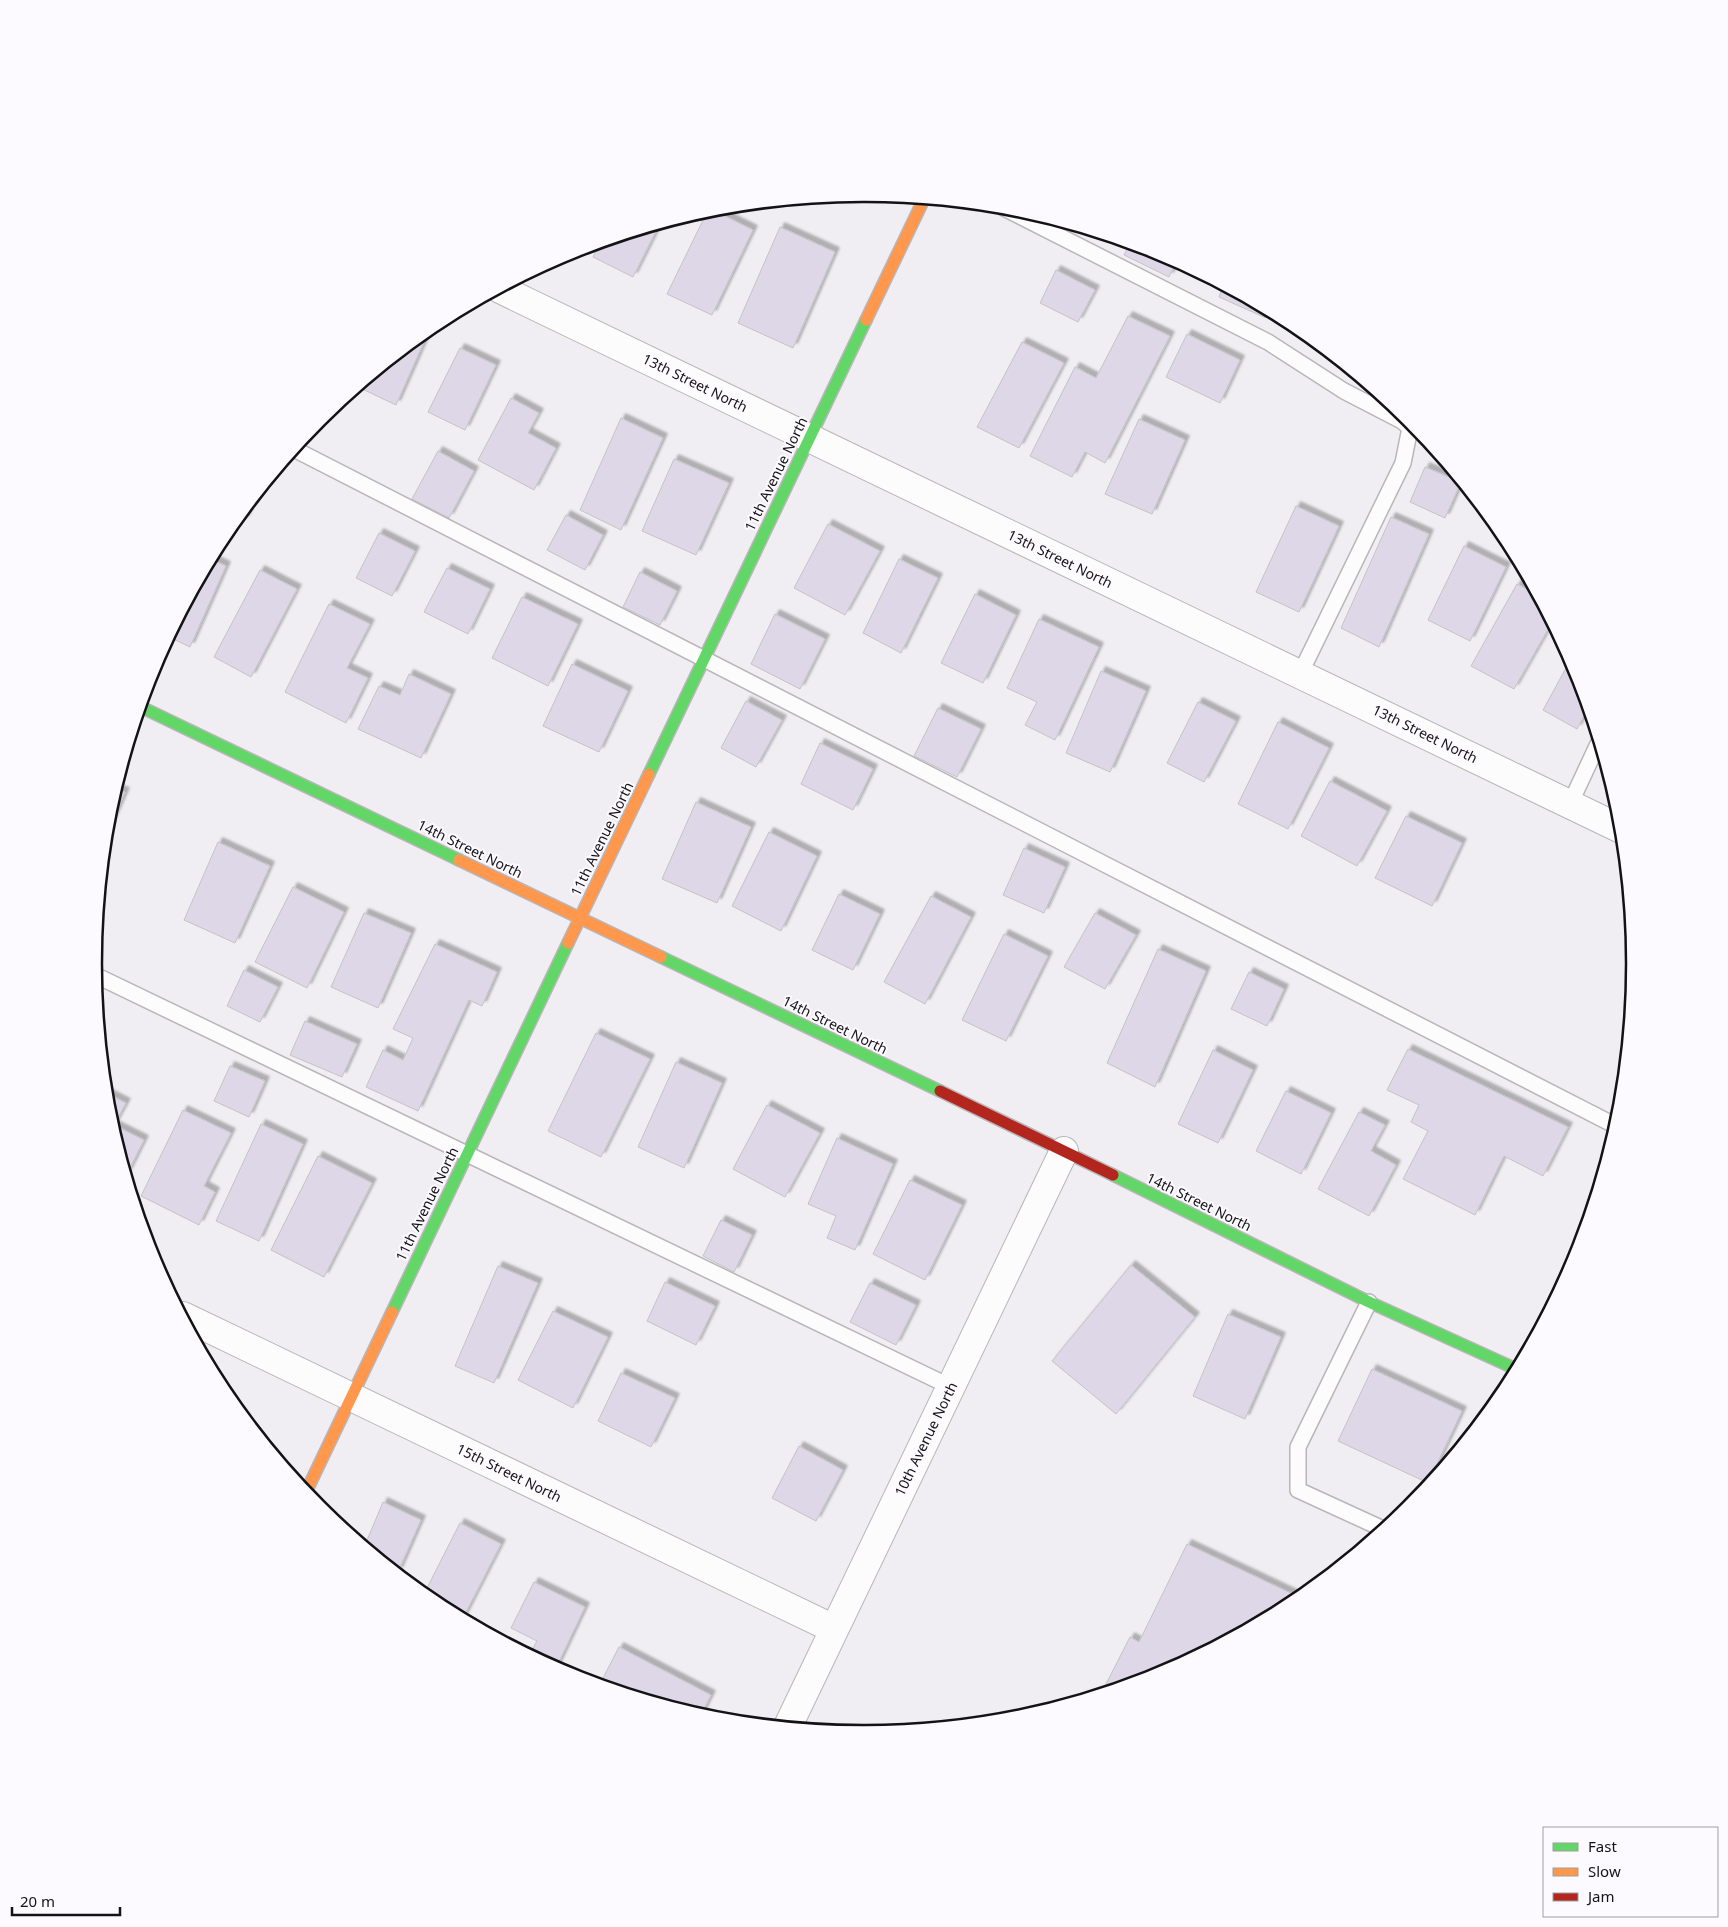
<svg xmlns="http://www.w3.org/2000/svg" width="1728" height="1927" viewBox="0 0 1728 1927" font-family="'Noto Sans',sans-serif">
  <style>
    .building { fill: #ded7e7; stroke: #c4c3c5; filter: url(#shadow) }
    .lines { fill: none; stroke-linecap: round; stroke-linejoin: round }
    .lane-casing { stroke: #b8b6b9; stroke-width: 18 }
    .street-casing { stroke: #b8b6b9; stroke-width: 30 }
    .fast-casing { stroke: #b8b6b9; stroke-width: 14 }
    .slow-casing { stroke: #b8b6b9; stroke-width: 14 }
    .jam-casing { stroke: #b8b6b9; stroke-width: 14 }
    .lane { stroke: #fdfcfd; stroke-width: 15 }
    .street { stroke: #fdfcfd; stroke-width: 28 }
    .fast { stroke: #63d668; stroke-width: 11 }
    .slow { stroke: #ff974d; stroke-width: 11 }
    .jam { stroke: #b3261e; stroke-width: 11 }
    .labels { text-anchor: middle; stroke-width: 4; stroke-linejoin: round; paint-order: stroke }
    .street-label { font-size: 14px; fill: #131215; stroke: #fcfaff }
    .rim { fill: none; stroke: #131215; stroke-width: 2.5 }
  </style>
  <defs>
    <filter id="shadow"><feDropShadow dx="4.5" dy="-4.5" stdDeviation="1" flood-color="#0004"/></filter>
  </defs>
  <rect width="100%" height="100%" fill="#f0eef2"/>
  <g class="building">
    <polygon points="711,209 753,230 712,315 667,294 708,210"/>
    <polygon points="659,225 633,277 593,257 600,243"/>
    <polygon points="780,227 835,252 793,348 738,323"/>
    <polygon points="1130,243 1159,252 1177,261 1169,277 1124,255"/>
    <polygon points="1056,270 1095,290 1078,322 1040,303"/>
    <polygon points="1223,286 1269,311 1266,318 1219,297"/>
    <polygon points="1128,316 1170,336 1105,463 1085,452 1072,477 1030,456 1075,367 1096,378"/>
    <polygon points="425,332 428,333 396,405 358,387"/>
    <polygon points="1187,334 1240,360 1220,403 1166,377"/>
    <polygon points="1022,342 1064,363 1019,448 977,427"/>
    <polygon points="460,348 496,365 465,430 428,412"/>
    <polygon points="511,398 539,413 528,433 556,448 534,490 478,460"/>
    <polygon points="621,418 663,438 621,530 580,510"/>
    <polygon points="1139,419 1185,440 1152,514 1105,494"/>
    <polygon points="317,421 309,439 305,437"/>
    <polygon points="438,451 474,471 449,518 412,499"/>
    <polygon points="674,459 729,483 696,555 642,531"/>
    <polygon points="1425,467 1461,482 1445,518 1410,502"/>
    <polygon points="259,493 244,521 238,518"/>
    <polygon points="1296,506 1339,526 1299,612 1256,592"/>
    <polygon points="566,515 603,535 585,570 547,550"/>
    <polygon points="1391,517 1429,534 1379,647 1341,628"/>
    <polygon points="828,524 880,551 845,615 794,588"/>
    <polygon points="379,533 415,551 392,596 356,578"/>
    <polygon points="1464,546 1506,567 1470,641 1428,620"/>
    <polygon points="211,559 226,566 190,647 169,637"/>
    <polygon points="899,559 938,578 901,653 863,633"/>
    <polygon points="447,568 490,589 468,634 424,612"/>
    <polygon points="260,570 297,589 251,677 214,657"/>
    <polygon points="640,572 677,591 660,625 623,607"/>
    <polygon points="1517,584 1536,594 1551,624 1514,689 1471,666"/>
    <polygon points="975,594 1016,615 983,683 941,663"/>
    <polygon points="522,597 578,624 548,686 492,658"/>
    <polygon points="329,604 370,624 347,668 368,678 346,723 285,692"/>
    <polygon points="775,614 825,639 800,689 751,664"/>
    <polygon points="1039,619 1099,647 1055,740 1025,725 1037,702 1007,688"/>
    <polygon points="1571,659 1576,669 1588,708 1577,729 1543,710"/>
    <polygon points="572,664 628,691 599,752 543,726"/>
    <polygon points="1101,671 1146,691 1110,772 1066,753"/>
    <polygon points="409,674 451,694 421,758 358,729 379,686 400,695"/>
    <polygon points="746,701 782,720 756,767 721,748"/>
    <polygon points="1198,702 1236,721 1204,782 1167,763"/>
    <polygon points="938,708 981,729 957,777 914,756"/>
    <polygon points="1278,722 1329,748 1288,829 1238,804"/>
    <polygon points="820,743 873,769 853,810 801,784"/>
    <polygon points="1330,781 1387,811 1357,866 1301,836"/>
    <polygon points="116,789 125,792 107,833 109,813"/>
    <polygon points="696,802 751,827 717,903 662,879"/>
    <polygon points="1406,816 1462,843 1432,906 1375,878"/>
    <polygon points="769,832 817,856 781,931 732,906"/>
    <polygon points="218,842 270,866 235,943 184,920"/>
    <polygon points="1024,848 1065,867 1044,913 1003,895"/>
    <polygon points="293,887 344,912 307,988 255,962"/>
    <polygon points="839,894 880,914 853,970 812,950"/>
    <polygon points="931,896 971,917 925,1004 884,982"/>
    <polygon points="364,913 411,933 378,1008 331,987"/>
    <polygon points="1095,913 1136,935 1105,989 1064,967"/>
    <polygon points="1004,934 1048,956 1006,1041 962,1020"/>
    <polygon points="435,944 497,972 482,1006 469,1000 418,1111 366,1087 383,1050 403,1060 413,1038 393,1029"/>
    <polygon points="1158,949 1206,971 1155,1087 1107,1063"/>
    <polygon points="244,970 278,987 260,1022 227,1006"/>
    <polygon points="1249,972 1284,989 1267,1026 1231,1009"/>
    <polygon points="305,1021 357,1044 342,1077 290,1055"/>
    <polygon points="596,1033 650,1059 601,1157 548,1131"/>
    <polygon points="1408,1049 1568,1127 1543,1176 1504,1156 1475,1215 1403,1179 1428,1131 1411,1122 1419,1105 1387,1090"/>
    <polygon points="1213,1050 1253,1070 1218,1143 1178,1124"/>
    <polygon points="676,1062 722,1083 684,1168 638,1147"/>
    <polygon points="230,1066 265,1081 249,1117 214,1101"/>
    <polygon points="1286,1091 1331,1113 1301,1174 1256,1151"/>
    <polygon points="106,1093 126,1103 114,1125 144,1140 127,1174 108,1113"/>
    <polygon points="767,1105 820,1133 785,1197 733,1169"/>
    <polygon points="183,1110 231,1133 204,1186 215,1192 199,1225 141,1196"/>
    <polygon points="1359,1112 1385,1125 1371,1151 1396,1165 1369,1216 1318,1189"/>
    <polygon points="261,1124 303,1144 259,1241 216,1221"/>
    <polygon points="837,1138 893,1164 855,1250 827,1238 836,1216 808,1204"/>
    <polygon points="318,1156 372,1183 324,1277 271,1250"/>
    <polygon points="910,1180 962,1205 925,1280 873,1254"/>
    <polygon points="721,1220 752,1235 734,1272 703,1256"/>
    <polygon points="1131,1265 1195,1317 1116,1414 1052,1361"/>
    <polygon points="498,1266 538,1283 494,1383 455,1366"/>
    <polygon points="665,1282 715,1306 696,1345 647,1321"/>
    <polygon points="870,1283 916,1305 896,1345 850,1322"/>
    <polygon points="553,1311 608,1337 573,1408 518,1380"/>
    <polygon points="1228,1314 1281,1337 1245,1419 1193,1396"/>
    <polygon points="1372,1369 1462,1411 1428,1483 1338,1441"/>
    <polygon points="621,1373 675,1398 651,1447 598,1421"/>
    <polygon points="799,1446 843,1470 816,1521 772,1498"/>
    <polygon points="383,1502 421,1520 398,1572 365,1545"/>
    <polygon points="460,1523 501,1544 463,1618 436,1604 424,1594"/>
    <polygon points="1187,1544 1297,1596 1294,1602 1158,1675 1102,1692 1130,1637 1139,1642"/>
    <polygon points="534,1582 585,1607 556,1668 530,1654 537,1641 511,1628"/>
    <polygon points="619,1647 711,1695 701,1715 650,1700 640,1694 639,1696 600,1684"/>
  </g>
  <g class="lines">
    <defs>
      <g id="lane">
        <polyline points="1002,207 1268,342 1344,391 1402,421 1410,428 1403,463 1300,674"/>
        <polyline points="294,449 1616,1126"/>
        <polyline points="1570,804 1598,744"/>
        <polyline points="95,975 951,1387"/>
        <polyline points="1369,1302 1298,1447 1298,1490 1383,1529"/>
      </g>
      <g id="street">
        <polyline points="500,289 1621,829"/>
        <polyline points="183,1316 834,1629"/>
        <polyline points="788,1726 1064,1151"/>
      </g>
      <g id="fast">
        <polyline points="141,707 459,860"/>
        <polyline points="649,774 866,320"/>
        <polyline points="661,957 940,1091"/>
        <polyline points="1113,1175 1369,1302 1516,1369"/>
        <polyline points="392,1312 568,943"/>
      </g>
      <g id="slow">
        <polyline points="866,320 924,199"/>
        <polyline points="459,860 661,957"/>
        <polyline points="568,943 649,774"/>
        <polyline points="306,1492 392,1312"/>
      </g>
      <polyline id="jam" points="940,1091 1113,1175"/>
    </defs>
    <use href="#lane" class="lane-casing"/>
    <use href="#street" class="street-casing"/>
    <use href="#fast" class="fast-casing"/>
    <use href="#slow" class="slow-casing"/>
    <use href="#jam" class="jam-casing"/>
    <use href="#lane" class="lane"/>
    <use href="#street" class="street"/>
    <use href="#fast" class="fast"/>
    <use href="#slow" class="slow"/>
    <use href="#jam" class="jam"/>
  </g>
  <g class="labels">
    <g class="street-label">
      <text transform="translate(695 383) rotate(26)" y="5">13th Street North</text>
      <text transform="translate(776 474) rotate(-64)" y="5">11th Avenue North</text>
      <text transform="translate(1060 559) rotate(26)" y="5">13th Street North</text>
      <text transform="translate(1425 734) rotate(26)" y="5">13th Street North</text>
      <text transform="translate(602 839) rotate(-64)" y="5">11th Avenue North</text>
      <text transform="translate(470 849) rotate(26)" y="5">14th Street North</text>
      <text transform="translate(835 1025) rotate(26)" y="5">14th Street North</text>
      <text transform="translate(1199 1202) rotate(26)" y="5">14th Street North</text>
      <text transform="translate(427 1204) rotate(-64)" y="5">11th Avenue North</text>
      <text transform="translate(926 1439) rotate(-64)" y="5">10th Avenue North</text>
      <text transform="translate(509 1473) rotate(26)" y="5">15th Street North</text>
    </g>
  </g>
  <path d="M0 0H1728V1927H0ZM863 202H865A761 761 0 0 1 1626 963V964A761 761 0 0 1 865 1725H863A761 761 0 0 1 102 964V963A761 761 0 0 1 863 202Z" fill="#fcfaff" fill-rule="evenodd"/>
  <path class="rim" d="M863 202H865A761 761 0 0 1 1626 963V964A761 761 0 0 1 865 1725H863A761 761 0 0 1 102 964V963A761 761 0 0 1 863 202Z"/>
  <rect x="1543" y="1827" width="175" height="90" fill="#fcfaff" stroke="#9f9da1"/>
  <rect x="1553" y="1843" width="25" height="8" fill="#63d668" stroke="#9f9da1"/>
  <text x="1588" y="1852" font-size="15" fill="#131215">Fast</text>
  <rect x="1553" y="1868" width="25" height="8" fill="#ff974d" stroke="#9f9da1"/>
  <text x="1588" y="1877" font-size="15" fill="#131215">Slow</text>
  <rect x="1553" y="1893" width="25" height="8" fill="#b3261e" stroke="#9f9da1"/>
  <text x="1588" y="1902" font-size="15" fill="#131215">Jam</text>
  <path d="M12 1907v8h108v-8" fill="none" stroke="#131215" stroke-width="2.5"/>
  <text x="20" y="1907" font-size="15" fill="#131215" stroke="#fcfaff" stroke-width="4" paint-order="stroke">20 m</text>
</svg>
